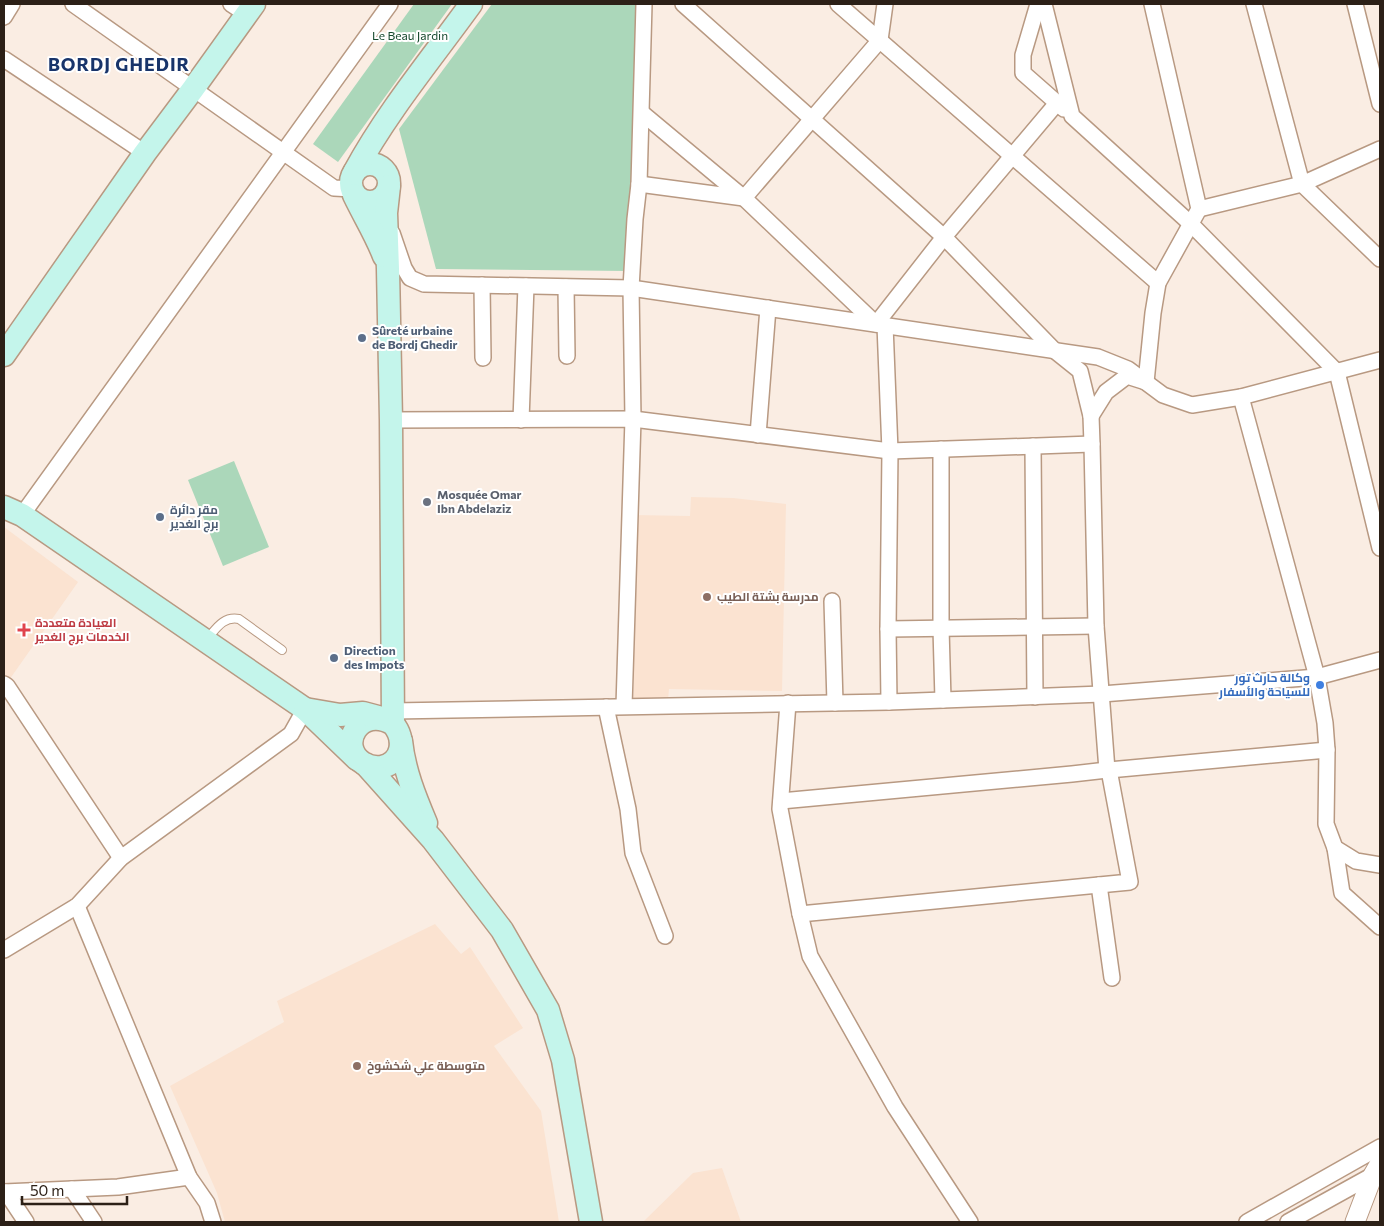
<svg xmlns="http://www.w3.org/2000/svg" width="1384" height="1226" viewBox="0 0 1384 1226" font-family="Commissioner,Cairo,sans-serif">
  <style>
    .built { fill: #fbe3d1 }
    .green { fill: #abd7ba }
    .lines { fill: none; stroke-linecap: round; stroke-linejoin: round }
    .service-casing { stroke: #b89982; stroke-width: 10 }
    .minor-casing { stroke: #b89982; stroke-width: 18 }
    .tertiary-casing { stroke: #b89982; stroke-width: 21 }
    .secondary-casing { stroke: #b89982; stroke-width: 25 }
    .service { stroke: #fff; stroke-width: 8 }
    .minor { stroke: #fff; stroke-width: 15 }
    .tertiary { stroke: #fff; stroke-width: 19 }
    .secondary { stroke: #c4f5eb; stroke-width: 22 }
    .service-dot { fill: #5c6f8a; stroke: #fff; stroke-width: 2 }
    .worship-dot { fill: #6b7280; stroke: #fff; stroke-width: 2 }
    .education-dot { fill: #8d6e63; stroke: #fff; stroke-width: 2 }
    .health-dot { fill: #e0444e; stroke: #fff; stroke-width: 2 }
    .shop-dot { fill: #3f7fe0; stroke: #fff; stroke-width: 2 }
    .labels { text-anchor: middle; stroke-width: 4; stroke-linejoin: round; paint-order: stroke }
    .park-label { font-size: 12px; fill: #17492e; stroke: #fff }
    .service-label { font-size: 12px; font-weight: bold; fill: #4e5e75; stroke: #fff; text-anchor: start }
    .worship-label { font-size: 12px; font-weight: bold; fill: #5b616d; stroke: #fff; text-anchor: start }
    .education-label { font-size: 12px; font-weight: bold; fill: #785e54; stroke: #fff; text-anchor: start }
    .health-label { font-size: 12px; font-weight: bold; fill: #be3a42; stroke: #fff; text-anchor: start }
    .shop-label { font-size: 12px; font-weight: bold; fill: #366cbe; stroke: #fff; text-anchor: end }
    .district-label { font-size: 18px; font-weight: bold; letter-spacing: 1px; fill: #18346a; stroke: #fff }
  </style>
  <rect width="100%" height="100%" fill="#faede3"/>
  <g class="built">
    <polygon points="691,497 733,498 786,504 782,691 669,689 668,700 633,699 634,680 629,679 633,515 690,516"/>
    <polygon points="4,527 78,582 7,683 4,680"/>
    <polygon points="435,924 461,954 470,947 523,1028 494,1046 541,1111 559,1222 225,1222 217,1193 170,1086 284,1022 277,1001"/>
    <polygon points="722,1168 741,1222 643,1222 693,1173"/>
  </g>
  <g class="green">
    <polygon points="414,4 452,4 338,162 313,144"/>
    <polygon points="492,4 636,4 635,189 628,271 436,269 399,129"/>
    <polygon points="234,461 269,547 223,566 188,480"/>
  </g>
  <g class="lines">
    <defs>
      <path id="service" d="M207,639C216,629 223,616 239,619L282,650"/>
      <g id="minor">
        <polyline points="73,4 334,188 352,189"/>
        <polyline points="231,4 246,14"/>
        <polyline points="683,4 944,237 1055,351 1080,371 1091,416 1092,444 1096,626 1107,770 1109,770 1130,882 800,914"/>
        <polyline points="838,4 1158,283"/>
        <polyline points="1038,4 1023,55 1023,73 1064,109"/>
        <polyline points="1044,4 1072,116 1191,224 1337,372 1380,548"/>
        <polyline points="1254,4 1302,184 1380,259"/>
        <polyline points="1355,4 1380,104"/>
        <polyline points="4,17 12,4"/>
        <polyline points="4,59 145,153"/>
        <polyline points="642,113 744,198 876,324 944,237 1057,103"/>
        <polyline points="639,184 744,198 880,40 885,4"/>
        <polyline points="1199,209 1302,184 1380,149"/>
        <polyline points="392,233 404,268 410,278 424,284 631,288 1098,357 1128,369 1163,395 1192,405 1241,397 1380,360"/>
        <polyline points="482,285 483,358"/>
        <polyline points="566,287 567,356"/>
        <polyline points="885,325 890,451 888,629 889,702"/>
        <polyline points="1241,397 1317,677 1325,723 1327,750 1326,824 1335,848 1356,861 1380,865"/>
        <polyline points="1091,416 1106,392 1127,376 1146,382 1153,313 1158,283 1199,209 1152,4"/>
        <polyline points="391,420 633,419 890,451 1092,444"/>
        <polyline points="521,420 526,286"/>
        <polyline points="758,435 768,308"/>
        <polyline points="1033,446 1035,697"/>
        <polyline points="941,449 941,628 943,700"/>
        <polyline points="22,515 390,4"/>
        <polyline points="832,601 835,703"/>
        <polyline points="888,629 1096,626"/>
        <polyline points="4,684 7,686 121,858"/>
        <polyline points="788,703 780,809 800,914 810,956 895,1107 970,1222"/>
        <polyline points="624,706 633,419 631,288 635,219 639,184 644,4"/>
        <polyline points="606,707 628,809 633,853 665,936"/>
        <polyline points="393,711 889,702 1102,694 1317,677 1380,660"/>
        <polyline points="1109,770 1327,750"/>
        <polyline points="781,801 1072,774 1107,770"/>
        <polyline points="1335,848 1342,893 1380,927"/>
        <polyline points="1099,885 1112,978"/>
        <polyline points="77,906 189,1177 207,1203 213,1222"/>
        <polyline points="4,950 77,906 121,858 291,734 305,709"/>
        <polyline points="72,1189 94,1222"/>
        <polyline points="4,1192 118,1187 189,1177"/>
        <polyline points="6,1192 26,1222"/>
        <polyline points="1247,1222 1380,1147"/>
        <polyline points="1288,1222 1373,1175"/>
      </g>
      <polyline id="tertiary" points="1355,1222 1373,1175 1380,1163"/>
      <g id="secondary">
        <circle cx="370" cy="183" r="19"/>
        <path d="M355,171C387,112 432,58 471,4"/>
        <path d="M389,186L386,213L388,269L391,420L393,724C406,739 403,762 382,767C375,768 369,767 363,763C336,746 360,704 393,724"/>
        <path d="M354,195C364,216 376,235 384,256"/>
        <polyline points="4,355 145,153 193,89 254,4"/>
        <polyline points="4,507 22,515 305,709 357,759"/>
        <polyline points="305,709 340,715 363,713 378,717"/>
        <path d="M401,741C404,770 415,797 426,823"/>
        <polyline points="366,765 433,840 502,930 548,1010 563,1060 591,1222"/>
      </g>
    </defs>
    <use href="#service" class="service-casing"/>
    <use href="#minor" class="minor-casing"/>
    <use href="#tertiary" class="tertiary-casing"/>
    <use href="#secondary" class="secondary-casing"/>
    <use href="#service" class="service"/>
    <use href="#minor" class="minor"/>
    <use href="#tertiary" class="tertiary"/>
    <use href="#secondary" class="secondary"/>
  </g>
  <g class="service-dot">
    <circle cx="362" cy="338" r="5"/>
    <circle cx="160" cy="517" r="5"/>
    <circle cx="334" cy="658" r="5"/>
  </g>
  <circle class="worship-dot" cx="427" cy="502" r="5"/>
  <g class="education-dot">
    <circle cx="707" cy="597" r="5"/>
    <circle cx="357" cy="1066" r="5"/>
  </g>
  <path class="health-dot" d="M21.5 622.5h5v5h5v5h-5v5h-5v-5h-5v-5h5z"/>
  <circle class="shop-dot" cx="1320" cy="685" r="5"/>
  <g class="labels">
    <g class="park-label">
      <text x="410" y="40">Le Beau Jardin</text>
    </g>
    <g class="service-label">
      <text x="372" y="335">Sûreté urbaine<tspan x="372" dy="14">de Bordj Ghedir</tspan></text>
      <text x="170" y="514">مقر دائرة<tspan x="170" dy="14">برج الغدير</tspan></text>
      <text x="344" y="655">Direction<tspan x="344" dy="14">des Impots</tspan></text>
    </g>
    <g class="worship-label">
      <text x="437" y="499">Mosquée Omar<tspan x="437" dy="14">Ibn Abdelaziz</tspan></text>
    </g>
    <g class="education-label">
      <text x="717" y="601">مدرسة بشتة الطيب</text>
      <text x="367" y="1070">متوسطة علي شخشوخ</text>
    </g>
    <g class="health-label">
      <text x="35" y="627">العيادة متعددة<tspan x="35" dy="14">الخدمات برج الغدير</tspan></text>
    </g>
    <g class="shop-label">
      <text x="1310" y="682">وكالة حارث تور<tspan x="1310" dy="14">للسياحة والأسفار</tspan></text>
    </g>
    <g class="district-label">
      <text x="119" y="71">BORDJ GHEDIR</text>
    </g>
  </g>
  <rect width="1384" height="1226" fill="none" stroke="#2c2017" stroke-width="10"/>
  <path d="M22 1196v8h105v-8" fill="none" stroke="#2c2017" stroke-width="2.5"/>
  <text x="30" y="1196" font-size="15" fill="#2c2017" stroke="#ffffff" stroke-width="4" paint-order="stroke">50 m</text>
</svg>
